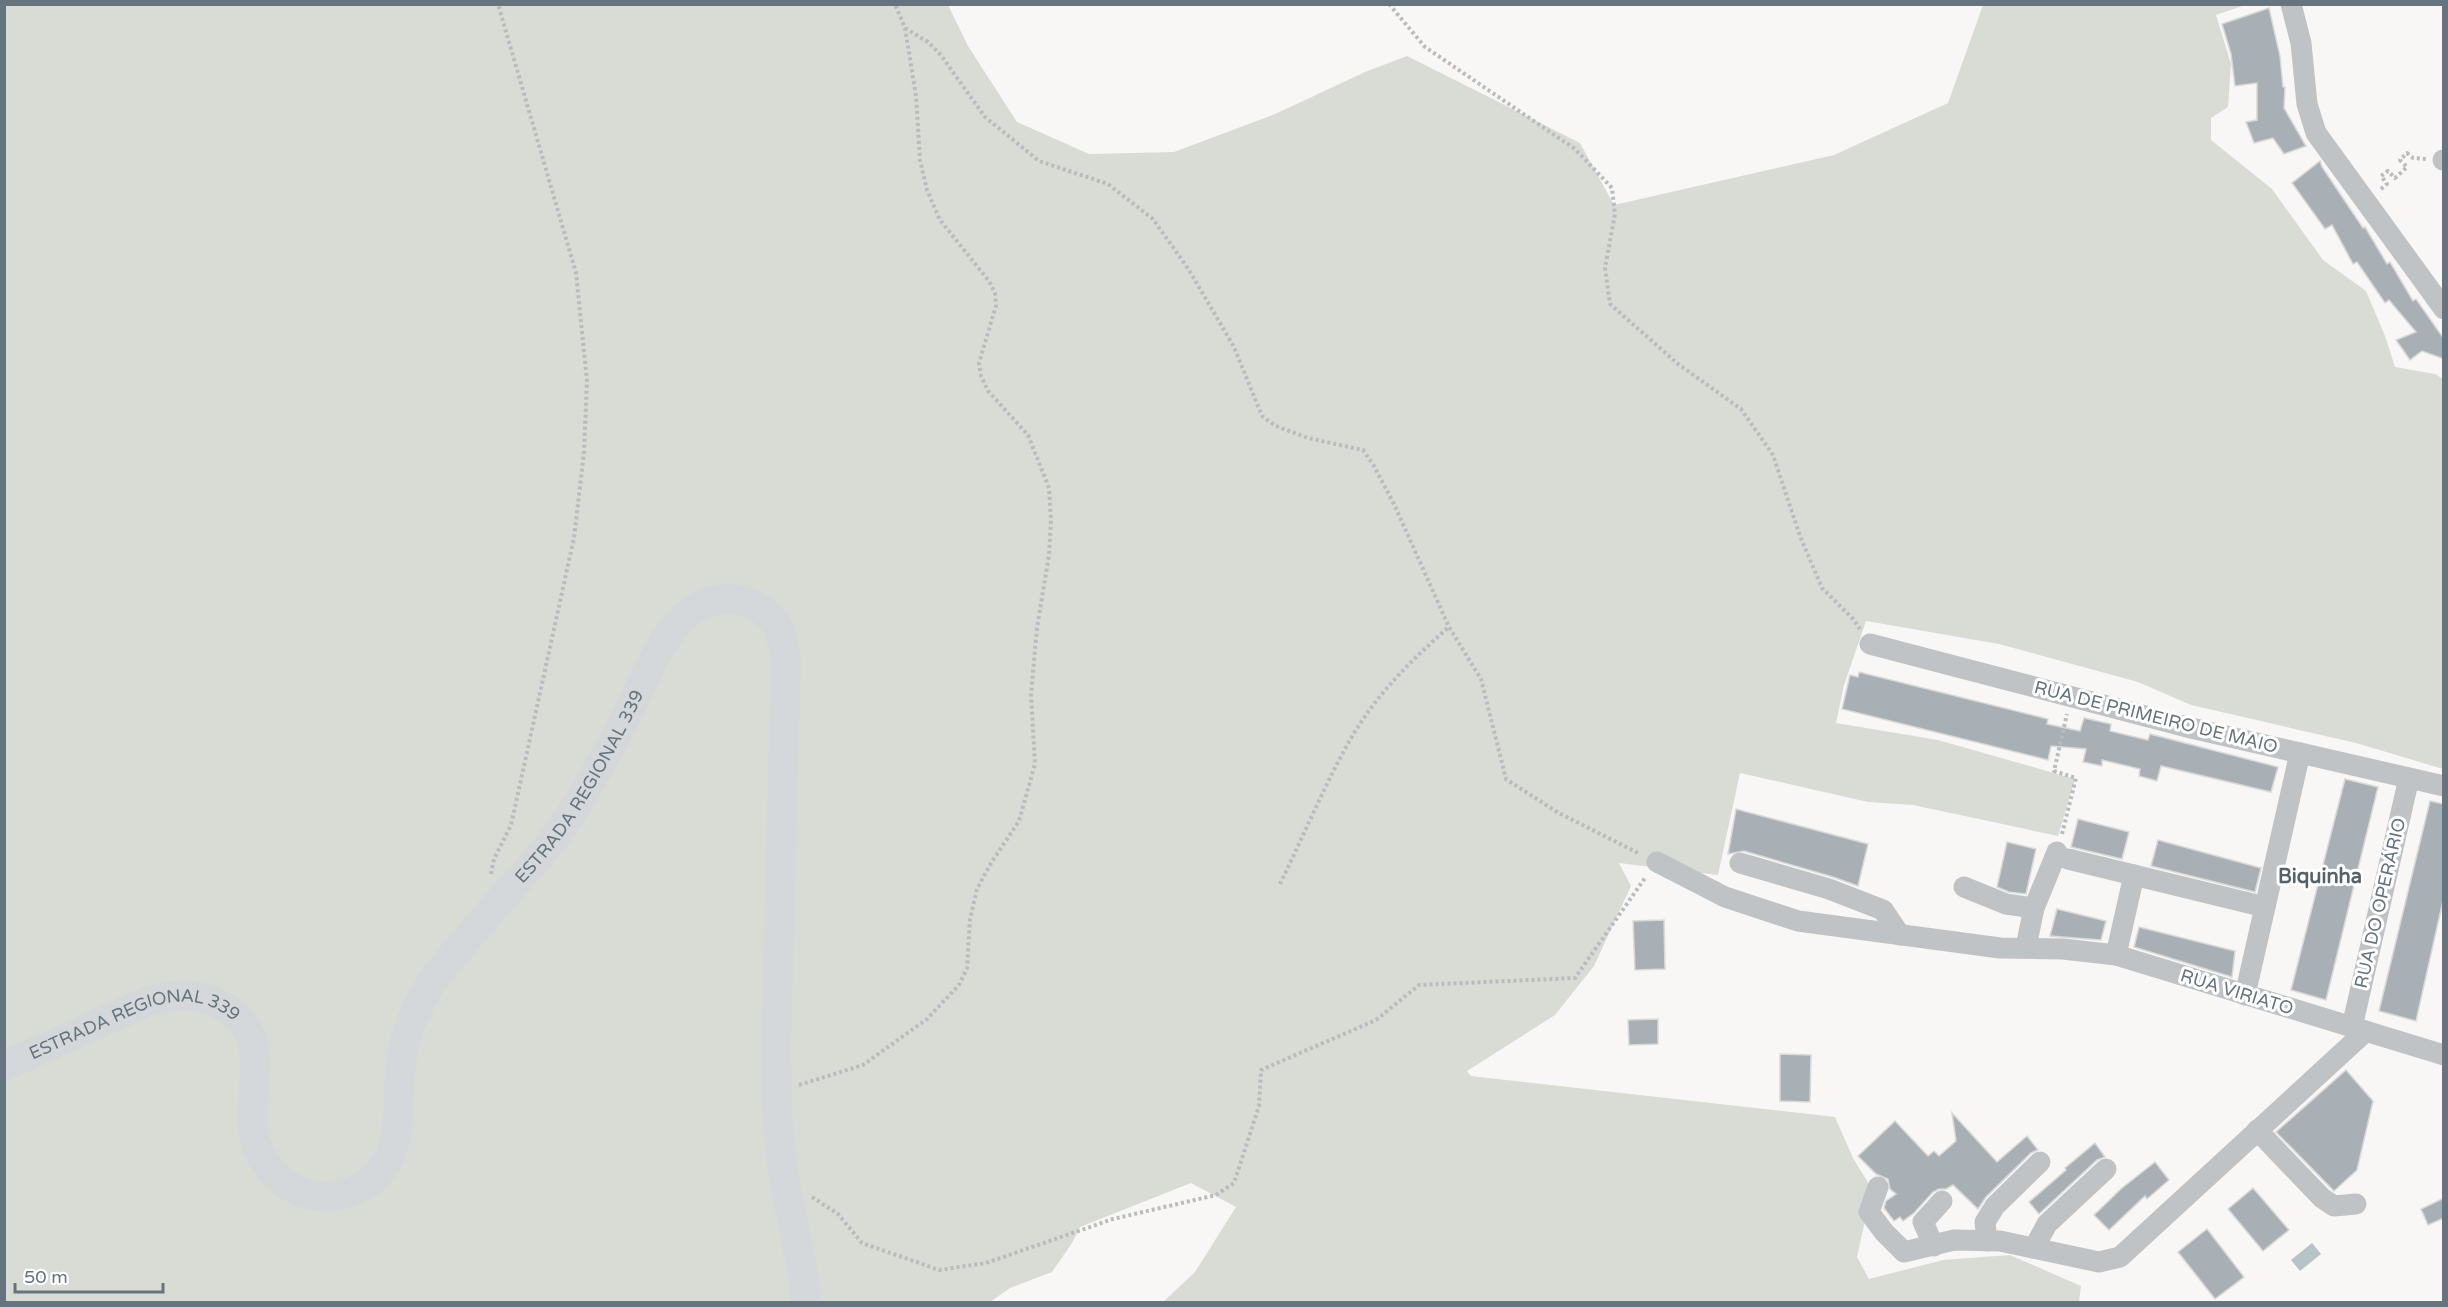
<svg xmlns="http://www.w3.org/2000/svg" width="2448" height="1307" viewBox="0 0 2448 1307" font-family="'Varela Round',sans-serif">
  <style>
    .green { fill: #d8dcd4 }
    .water { fill: #b7c4c7 }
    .building { fill: #a9b0b5; stroke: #d9d9d7; stroke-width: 1.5 }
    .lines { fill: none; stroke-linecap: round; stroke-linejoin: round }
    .path { stroke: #b9bcbe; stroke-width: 4; stroke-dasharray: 3 3; stroke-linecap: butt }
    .minor { stroke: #bfc3c6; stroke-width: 21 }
    .secondary { stroke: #d4d8db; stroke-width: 30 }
    .labels { text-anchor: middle; stroke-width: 6; stroke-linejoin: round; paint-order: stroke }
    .street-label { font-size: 18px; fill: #65747e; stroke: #fff }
    .neighbourhood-label { font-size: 20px; font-weight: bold; fill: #56626a; stroke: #fff }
  </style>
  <rect width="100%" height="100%" fill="#f8f7f5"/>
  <polygon class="green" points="5,5 948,5 968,46 1017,122 1089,154 1174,152 1273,115 1365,72 1407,56 1580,143 1614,205 1834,155 1948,103 1983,5 2245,5 2216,15 2231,64 2228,107 2211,118 2211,140 2272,189 2323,260 2366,291 2385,336 2395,367 2435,374 2443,379 2443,769 2356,743 2191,705 2138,682 1999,644 1866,621 1844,685 1836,723 1938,740 2075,779 2058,836 1913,805 1868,802 1740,773 1718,875 1619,863 1631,886 1594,966 1555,1015 1467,1071 1471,1076 1835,1117 1853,1158 1872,1189 1857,1257 1869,1279 1943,1260 2010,1255 2081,1286 2079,1302 1163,1302 1195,1272 1236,1207 1191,1183 1080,1227 1072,1243 1052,1272 1010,1288 990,1302 5,1302"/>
  <polygon class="water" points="2312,1243 2321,1254 2300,1271 2291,1260"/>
  <g class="building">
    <polygon points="2269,8 2280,56 2283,87 2285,87 2284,108 2306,146 2284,154 2273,138 2254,143 2246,122 2257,120 2257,83 2235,86 2231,54 2222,24"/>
    <polygon points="2320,161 2322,167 2363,228 2365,227 2387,264 2390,262 2413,301 2416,299 2444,339 2444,359 2422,351 2410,360 2396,340 2416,332 2389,300 2385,303 2357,262 2353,264 2332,225 2325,229 2292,183"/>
    <polygon points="1859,672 2048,719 2047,724 2080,731 2084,718 2111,724 2110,731 2148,740 2150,734 2278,767 2271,792 2161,766 2157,781 2139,776 2140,769 2102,760 2102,766 2083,762 2086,749 2051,746 2048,760 1842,709 1850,675 1858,677"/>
    <polygon points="2345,779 2378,787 2326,1000 2291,990"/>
    <polygon points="2430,801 2444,804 2444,896 2416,1021 2379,1011"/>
    <polygon points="1736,809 1868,844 1858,886 1833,877 1744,851 1728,854"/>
    <polygon points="2078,819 2129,832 2122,859 2071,847"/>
    <polygon points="2158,840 2261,868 2255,892 2151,866"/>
    <polygon points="2007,842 2036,849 2026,894 2009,892 1997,887"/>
    <polygon points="2057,909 2106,921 2101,940 2050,936"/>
    <polygon points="1664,920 1665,969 1635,970 1633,921"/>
    <polygon points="2139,927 2235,951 2232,977 2134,947"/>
    <polygon points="1658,1019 1658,1044 1629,1045 1628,1020"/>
    <polygon points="1780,1054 1811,1055 1810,1102 1780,1101"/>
    <polygon points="2346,1070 2373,1101 2357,1170 2334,1191 2276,1132"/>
    <polygon points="1952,1113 1997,1162 2027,1136 2038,1150 2031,1153 1986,1197 1978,1209 1953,1185 1946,1189 1939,1189 1933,1192 1914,1213 1903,1221 1900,1217 1894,1221 1884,1208 1886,1201 1896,1194 1890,1189 1888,1179 1876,1174 1858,1156 1895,1121 1928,1156 1934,1151 1939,1156 1956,1141"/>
    <polygon points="2095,1143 2105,1157 2097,1160 2039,1214 2029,1202 2066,1170 2065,1168"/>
    <polygon points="2155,1162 2169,1180 2147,1199 2145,1196 2109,1230 2094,1215 2122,1188"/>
    <polygon points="2253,1188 2289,1230 2263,1251 2228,1209"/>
    <polygon points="2444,1198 2444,1218 2428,1225 2421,1209"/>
    <polygon points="2207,1229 2244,1277 2215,1299 2178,1252"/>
  </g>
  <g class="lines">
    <g class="path">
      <polyline points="1389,4 1425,47 1575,149 1612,188 1615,214 1605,268 1610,304 1678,364 1741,409 1773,455 1800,536 1822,588 1853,619 1860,629"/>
      <polyline points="905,28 928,42 940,54 985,117 1039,161 1108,184 1153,219 1189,270 1234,347 1262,416 1276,426 1308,438 1363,450 1374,466 1394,504 1449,627 1481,679 1506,779 1557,812 1640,854"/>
      <polyline points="2381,189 2387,184 2381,176 2388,171 2395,178 2407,167 2400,160 2407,153 2413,158 2426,159"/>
      <polyline points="2062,834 2076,778 2054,771 2067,714"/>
      <polyline points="491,874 494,859 511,825 574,538 584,452 587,381 576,273 498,4"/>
      <path d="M1280,884C1303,837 1324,786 1350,740C1375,696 1411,660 1449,627"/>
      <polyline points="799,1085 863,1065 927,1019 959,985 967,968 970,919 977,889 991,863 1019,821 1035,764 1031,694 1037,628 1049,555 1051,520 1049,488 1028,435 988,391 981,376 979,363 996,306 995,293 989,281 940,220 927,190 920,160 916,96 905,28 895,4"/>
      <polyline points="812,1197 838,1214 862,1243 939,1270 986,1263 1113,1219 1216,1195 1234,1183 1259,1106 1261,1070 1376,1020 1419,985 1575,978 1645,878"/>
    </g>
    <g class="minor">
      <polyline points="2291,4 2301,43 2307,104 2316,133 2444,309"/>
      <polyline points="2443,160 2444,160"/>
      <polyline points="1870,644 2191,728 2444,786"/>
      <polyline points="2068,859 2265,907"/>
      <polyline points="1657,862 1725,897 1798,921 2000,948 2063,949 2116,955 2444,1055"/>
      <polyline points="1740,863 1829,889 1883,910 1900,935"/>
      <polyline points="1964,887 2006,904 2034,908"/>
      <polyline points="2026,947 2034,908 2057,852"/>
      <polyline points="2116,955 2134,875"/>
      <polyline points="2245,995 2300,753"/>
      <polyline points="2352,1027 2409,778"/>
      <polyline points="2257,1130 2322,1198 2334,1206 2356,1204"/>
      <polyline points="1878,1187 1869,1212 1884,1232 1904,1252 1954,1240 2000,1241 2099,1262 2120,1257 2366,1031"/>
      <polyline points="1987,1241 1985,1222 1995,1206 2040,1162"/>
      <polyline points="1934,1246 1923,1222 1942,1201"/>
      <polyline points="2034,1248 2047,1224 2106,1169"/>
    </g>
    <path class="secondary" id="s1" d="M4,1066L149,1001C175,994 199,992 223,1006C274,1037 248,1085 253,1131C257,1158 276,1183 302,1192C318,1198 339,1198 355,1190C409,1165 395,1109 401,1062C405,1030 418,1004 434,978C455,954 475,929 496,905C522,876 550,847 571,814C591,782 610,749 627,715C644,681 660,635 691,611C717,592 757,596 776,624C782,634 784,647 786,659L776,1043L777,1116L784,1178L804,1279L806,1302"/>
  </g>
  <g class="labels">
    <g class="street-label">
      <text transform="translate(2156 717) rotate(14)" y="6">RUA DE PRIMEIRO DE MAIO</text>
      <text dy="6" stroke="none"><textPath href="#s1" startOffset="986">ESTRADA REGIONAL 339</textPath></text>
      <text transform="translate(2380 903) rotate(-77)" y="6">RUA DO OPERÁRIO</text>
      <text transform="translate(2237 992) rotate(17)" y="6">RUA VIRIATO</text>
      <text dy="6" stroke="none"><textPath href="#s1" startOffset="141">ESTRADA REGIONAL 339</textPath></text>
    </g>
    <g class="neighbourhood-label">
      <text x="2320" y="883">Biquinha</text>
    </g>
  </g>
  <rect width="2448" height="1307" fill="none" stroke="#65747e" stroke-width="12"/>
  <path d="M15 1283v9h148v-9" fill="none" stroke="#65747e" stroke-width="3"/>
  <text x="24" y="1283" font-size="18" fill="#65747e" stroke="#ffffff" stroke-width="4.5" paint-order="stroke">50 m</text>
</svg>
